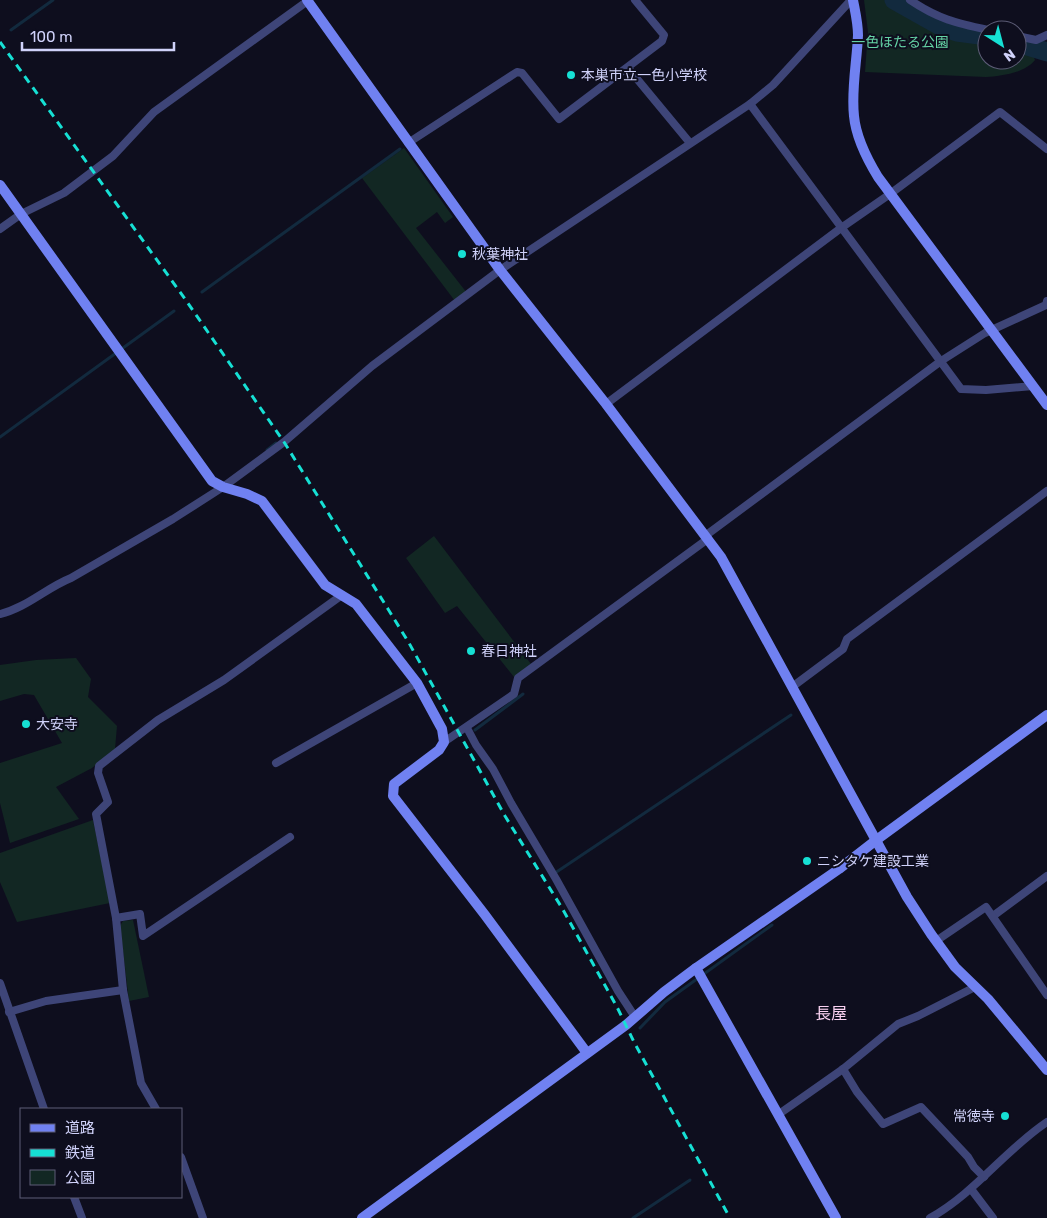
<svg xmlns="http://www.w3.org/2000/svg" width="1047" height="1218" viewBox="0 0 1047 1218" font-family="Rubik,'Noto Sans JP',sans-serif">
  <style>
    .green { fill: #122723 }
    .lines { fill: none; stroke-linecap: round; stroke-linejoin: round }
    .stream { stroke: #122a3e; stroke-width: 3 }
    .river { stroke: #122a3e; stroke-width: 19 }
    .street { stroke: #3e4578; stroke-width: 8 }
    .secondary { stroke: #7081f1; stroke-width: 10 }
    .rail { stroke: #16e0d4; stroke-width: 3; stroke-dasharray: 8 6; stroke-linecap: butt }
    .poi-dot { fill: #16e0d4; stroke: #0e0e1e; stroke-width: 2 }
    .labels { text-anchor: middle; stroke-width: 4; stroke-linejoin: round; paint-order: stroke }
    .park-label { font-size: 14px; fill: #64d2a5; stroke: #0e0e1e }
    .poi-label { font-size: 14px; fill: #d0d2fa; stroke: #0e0e1e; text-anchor: start }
    .quarter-label { font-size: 16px; fill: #fad2f2; stroke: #0e0e1e }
  </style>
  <rect width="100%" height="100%" fill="#0e0e1e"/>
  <g class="green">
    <path d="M864,0H887L948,33L987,39V60H1017V46L1032,53L1035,60C1025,73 1001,76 986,77L865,72L868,32Z"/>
    <polygon points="404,148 453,217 445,223 437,212 416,228 467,293 455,301 362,178"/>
    <polygon points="434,536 531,664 514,677 457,606 445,613 406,558"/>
    <polygon points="76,658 91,679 88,697 117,726 115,749 92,768 56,787 79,819 10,843 0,803 0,763 62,743 34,695 24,694 0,701 0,665 36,660"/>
    <polygon points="93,820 110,903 17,922 0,882 0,853"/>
    <polygon points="133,920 149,997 129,1001 120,926 123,921"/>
  </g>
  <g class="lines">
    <g class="stream">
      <polyline points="11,30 53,0"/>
      <polyline points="202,292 400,149"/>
      <polyline points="0,437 174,311"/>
      <polyline points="267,450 276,443"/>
      <polyline points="475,730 523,694"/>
      <polyline points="555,873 791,715"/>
      <polyline points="640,1028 665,1002 772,925"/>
      <polyline points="633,1218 690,1180"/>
    </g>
    <g class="river">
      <polyline points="894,0 942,27 957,32 987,36"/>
      <polyline points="1017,43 1047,52"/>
    </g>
    <g class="street">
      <path d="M910,0C938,19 956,23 988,30"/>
      <polyline points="1017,36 1036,40 1047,35"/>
      <polyline points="628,68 690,143"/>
      <polyline points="750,104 961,389 986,390 1033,386"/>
      <polyline points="408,143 517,72 522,73 559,119 662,41 664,35 635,0"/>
      <polyline points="0,229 21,214 64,193 113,156 154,112 309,0"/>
      <polyline points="606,404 841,228 890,194 1000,112 1047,149"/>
      <path d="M0,614C26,608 46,588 71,578L173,519L223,487L284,442L372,366L500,270L750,104L773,85L851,0"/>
      <polyline points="792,687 843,649 847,639 1047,491"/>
      <polyline points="467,728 476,745 493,769 511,803 556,879 618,991 635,1017"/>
      <polyline points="444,742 514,694 518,678 705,541 709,533 941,361 985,333 1046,305 1047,301"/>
      <polyline points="276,763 417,683"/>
      <polyline points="993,916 1047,876"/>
      <polyline points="116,918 140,914 143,936 290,837"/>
      <polyline points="936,941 986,907 1047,995"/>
      <polyline points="0,983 44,1109"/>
      <polyline points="9,1012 46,1001 123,990"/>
      <polyline points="843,1069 857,1092 883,1124 921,1107 968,1157 974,1167 984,1177"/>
      <polyline points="156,1109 141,1083 123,990 116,918 96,814 108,802 98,773 99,766 158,720 224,680 342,595"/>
      <polyline points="779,1114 843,1069 898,1024 918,1016 975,987"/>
      <polyline points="181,1157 203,1218"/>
      <polyline points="971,1189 993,1218"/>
      <polyline points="74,1197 82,1218"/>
      <path d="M930,1218C975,1193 1005,1150 1047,1122"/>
    </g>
    <g class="secondary">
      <polyline points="307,0 500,270 606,404 721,557 907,897 931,934 955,967 988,999 1047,1070"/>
      <path d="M853,0C855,11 858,23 858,35C857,62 851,89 854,116C856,138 867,159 878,177L1047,405"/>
      <polyline points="0,185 212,481 223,487 247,494 262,501 325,585 356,604 417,683 442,729 444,742 439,750 394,784 393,796 485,915 587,1053"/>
      <polyline points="696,968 836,1218"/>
      <polyline points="362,1218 626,1025 664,992 696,968 839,869 875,841 1047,715"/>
    </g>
    <polyline class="rail" points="0,42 185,299 284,442 388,609 409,643 505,816 562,908 617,1007 634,1042 730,1218"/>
  </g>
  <g class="poi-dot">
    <circle cx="571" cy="75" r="5"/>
    <circle cx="462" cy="254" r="5"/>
    <circle cx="471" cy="651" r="5"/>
    <circle cx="26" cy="724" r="5"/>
    <circle cx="807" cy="861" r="5"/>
    <circle cx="1005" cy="1116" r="5"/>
  </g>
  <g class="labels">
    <g class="park-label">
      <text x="900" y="47">一色ほたる公園</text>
    </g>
    <g class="poi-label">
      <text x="581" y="80">本巣市立一色小学校</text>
      <text x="472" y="259">秋葉神社</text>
      <text x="481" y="656">春日神社</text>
      <text x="36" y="729">大安寺</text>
      <text x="817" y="866">ニシタケ建設工業</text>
      <text x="995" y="1121" text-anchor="end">常徳寺</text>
    </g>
    <g class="quarter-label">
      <text x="831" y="1019">長屋</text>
    </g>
  </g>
  <rect x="20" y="1108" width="162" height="90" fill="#0e0e1e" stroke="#5c5c76"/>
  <rect x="30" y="1124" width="25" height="8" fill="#7081f1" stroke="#5c5c76"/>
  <text x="65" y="1133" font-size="15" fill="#d0d2fa">道路</text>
  <rect x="30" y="1149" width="25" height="8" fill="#16e0d4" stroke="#5c5c76"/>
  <text x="65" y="1158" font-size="15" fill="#d0d2fa">鉄道</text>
  <rect x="30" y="1170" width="25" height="15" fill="#122723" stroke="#5c5c76"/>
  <text x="65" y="1183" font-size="15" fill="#d0d2fa">公園</text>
  <g transform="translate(1002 45) rotate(144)"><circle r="24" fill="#0e0e1e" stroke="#5c5c76"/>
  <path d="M0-4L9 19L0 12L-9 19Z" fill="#16e0d4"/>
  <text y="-8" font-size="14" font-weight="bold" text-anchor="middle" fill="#d0d2fa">N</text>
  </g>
  <path d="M22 42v8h152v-8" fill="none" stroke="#d0d2fa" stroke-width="2.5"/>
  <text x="30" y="42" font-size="15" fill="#d0d2fa" stroke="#0e0e1e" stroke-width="4" paint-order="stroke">100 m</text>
</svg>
